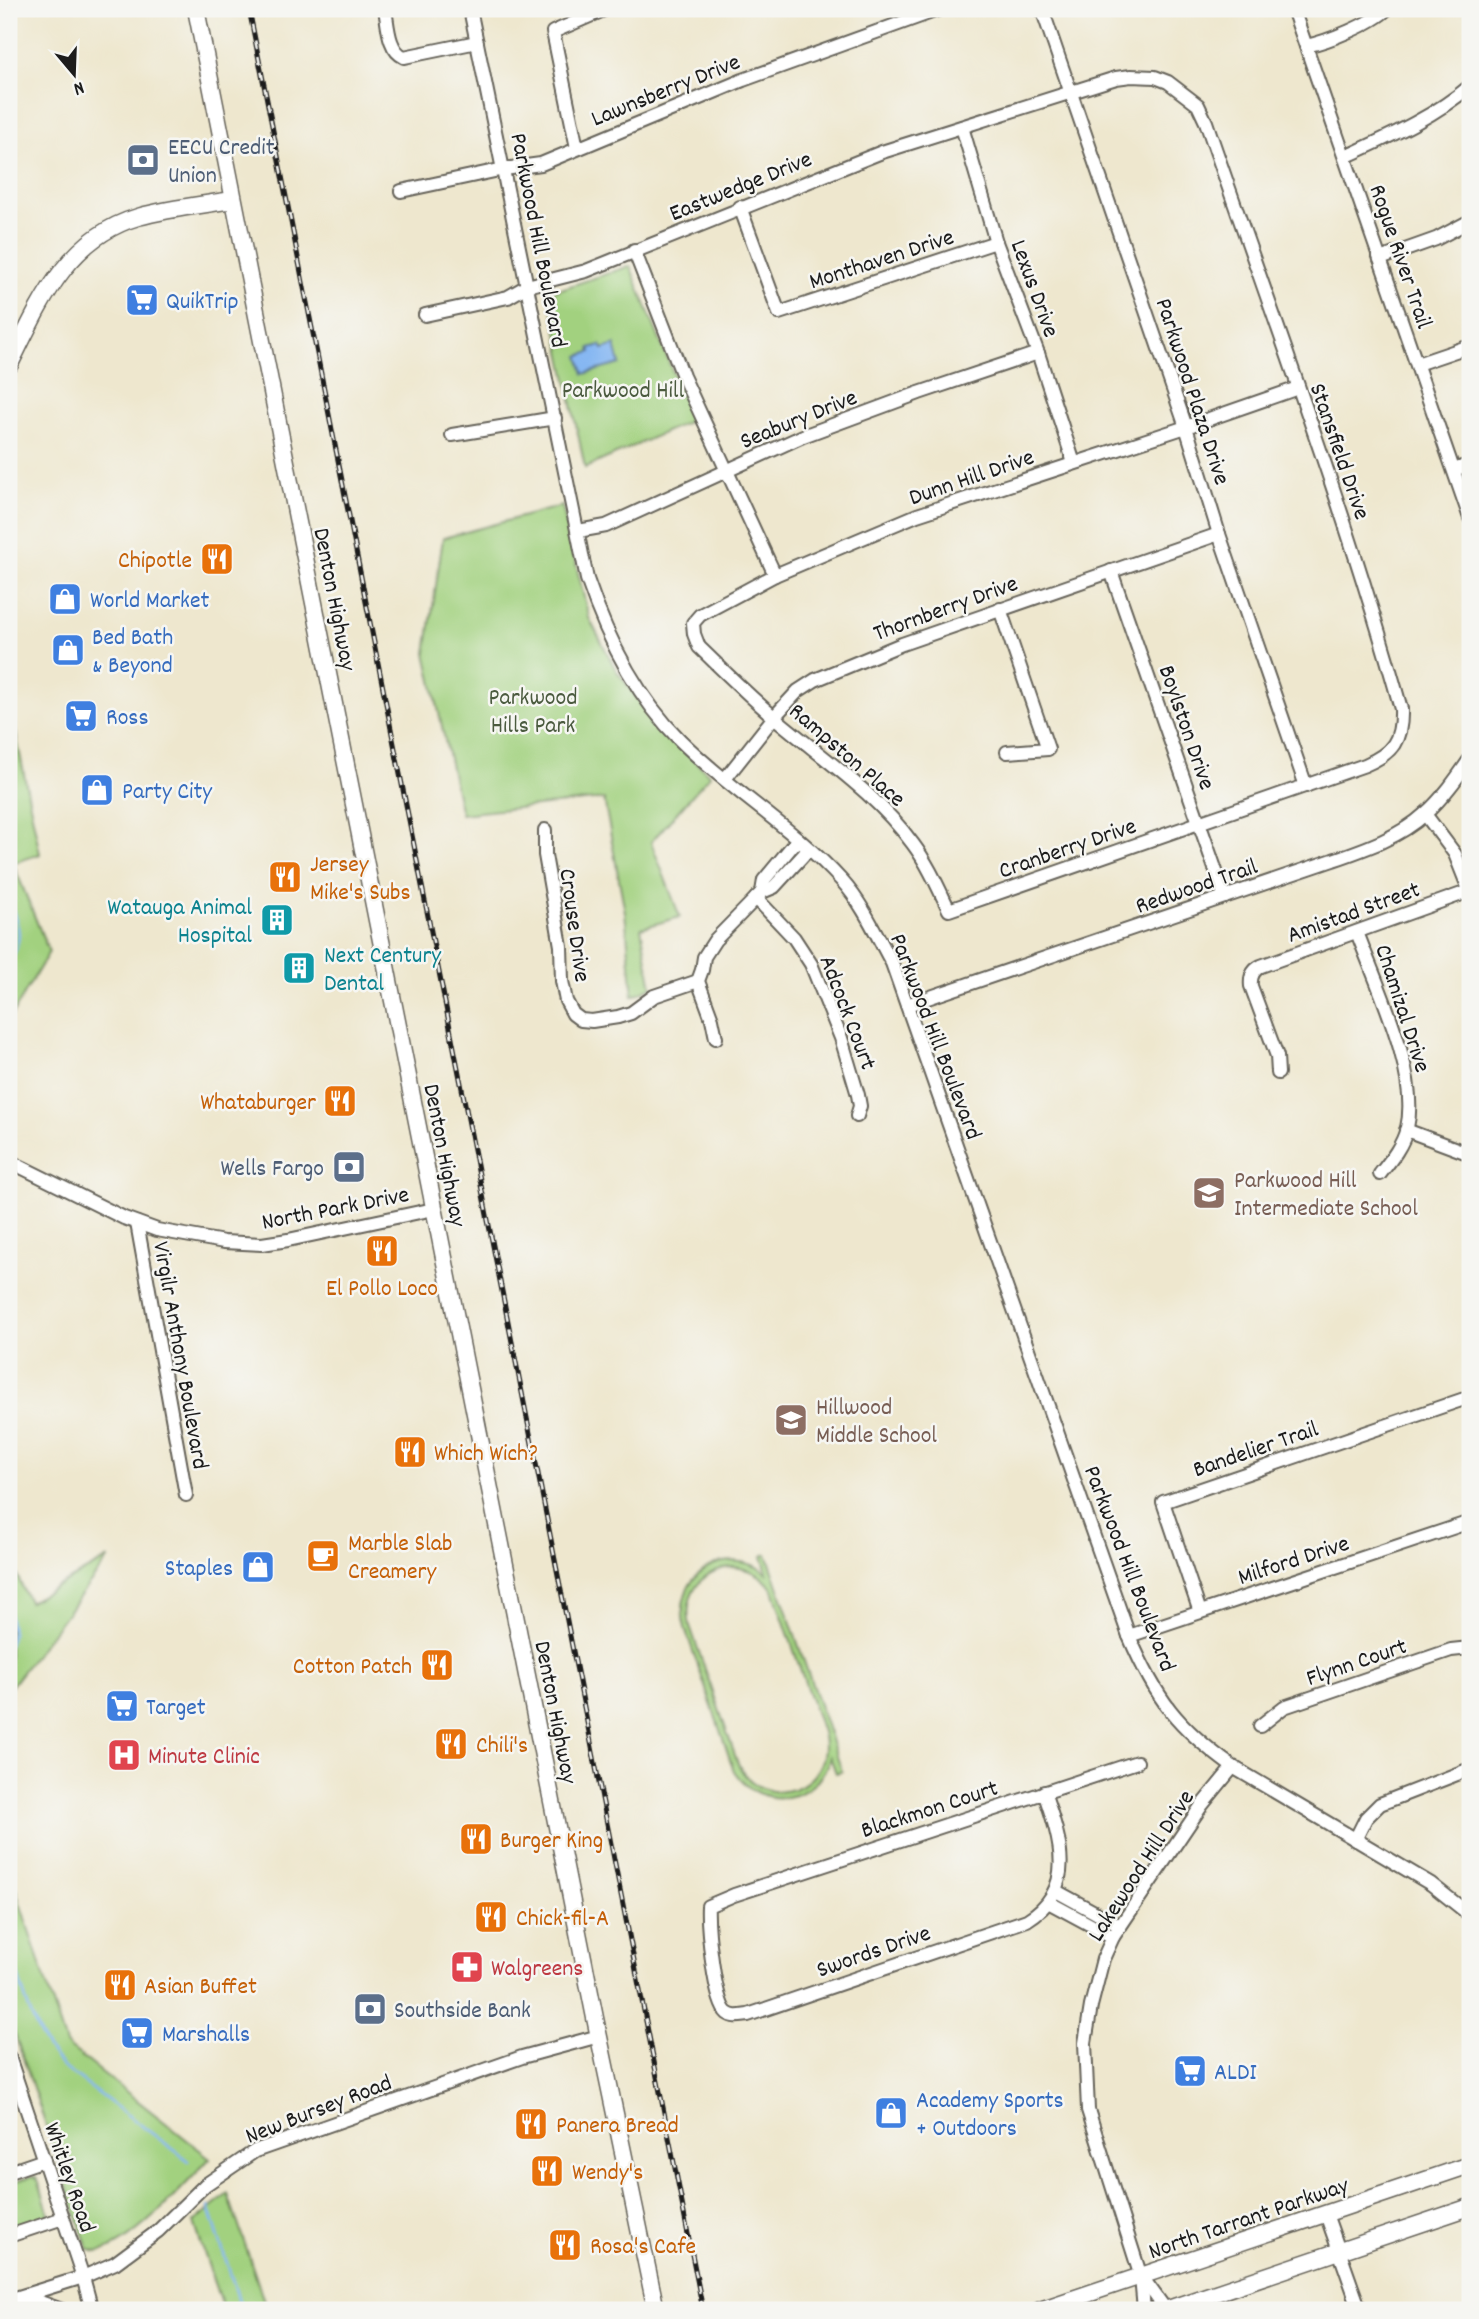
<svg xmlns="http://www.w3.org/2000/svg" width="1479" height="2319" viewBox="0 0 1479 2319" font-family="Dekko,sans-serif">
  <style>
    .green { fill: #a2d17f; stroke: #5f764e; stroke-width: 2; fill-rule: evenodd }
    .water { fill: #86b7f2; stroke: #516a87; stroke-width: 2 }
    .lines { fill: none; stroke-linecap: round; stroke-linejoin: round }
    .stream { stroke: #86b7f2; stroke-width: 2.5 }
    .minor-casing { stroke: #66635a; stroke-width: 16 }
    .major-casing { stroke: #66635a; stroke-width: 19 }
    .minor { stroke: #fff; stroke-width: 12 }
    .major { stroke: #fff; stroke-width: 16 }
    .rail-casing { stroke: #1c1c1c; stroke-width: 5 }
    .rail { stroke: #f6f6f2; stroke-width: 2.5; stroke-dasharray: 8; stroke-linecap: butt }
    .labels { text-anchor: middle; stroke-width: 5; stroke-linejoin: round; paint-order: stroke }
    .street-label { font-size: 24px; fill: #1c1c1c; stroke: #f6f6f2 }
    .service-label { font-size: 24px; fill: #4e5e75; stroke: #f6f6f2; text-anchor: start }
    .shop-label { font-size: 24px; fill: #366cbe; stroke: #f6f6f2; text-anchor: start }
    .park-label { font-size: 24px; fill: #4b5b3f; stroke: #f6f6f2 }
    .food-label { font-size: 24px; fill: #c56008; stroke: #f6f6f2; text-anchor: start }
    .culture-label { font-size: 24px; fill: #0d838f; stroke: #f6f6f2; text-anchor: end }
    .education-label { font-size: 24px; fill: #785e54; stroke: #f6f6f2; text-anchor: start }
    .health-label { font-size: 24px; fill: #be3a42; stroke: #f6f6f2; text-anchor: start }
  </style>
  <rect width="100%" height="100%" fill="#f6f6f2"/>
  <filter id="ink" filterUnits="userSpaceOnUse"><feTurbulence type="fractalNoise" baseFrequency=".0143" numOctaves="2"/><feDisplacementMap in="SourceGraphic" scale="14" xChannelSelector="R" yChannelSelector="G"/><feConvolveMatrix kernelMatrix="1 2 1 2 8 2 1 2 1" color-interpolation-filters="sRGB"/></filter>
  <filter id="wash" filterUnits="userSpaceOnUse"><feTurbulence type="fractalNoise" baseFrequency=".00686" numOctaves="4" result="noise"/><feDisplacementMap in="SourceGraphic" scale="28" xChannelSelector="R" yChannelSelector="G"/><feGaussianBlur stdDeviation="1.57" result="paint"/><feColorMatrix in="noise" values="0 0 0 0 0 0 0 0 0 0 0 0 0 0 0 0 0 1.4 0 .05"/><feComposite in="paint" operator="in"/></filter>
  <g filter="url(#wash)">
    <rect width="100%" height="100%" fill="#eee7ce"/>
    <g class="green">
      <polygon points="630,266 692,420 585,468 549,293"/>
      <polygon points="562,506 589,618 616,670 660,728 710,775 651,842 680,917 641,928 652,987 633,996 625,912 604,799 461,814 426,653 443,538"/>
      <polygon points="9,699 40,854 13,863 49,952 9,1020"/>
      <polygon points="9,1528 16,1573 29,1602 109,1558 9,1689"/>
      <path d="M767,1554L842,1771L836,1773L830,1757C817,1804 760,1812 734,1771L685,1628C671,1576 724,1542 767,1573L762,1556ZM732,1567C750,1568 763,1575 773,1590L822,1732C837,1790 760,1816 737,1761L690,1626C683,1595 701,1570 732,1567Z"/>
      <path d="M9,1869L66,2044L210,2158C188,2182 130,2248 98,2252C96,2252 90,2250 88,2249L9,2017Z"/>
      <polygon points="32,2176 36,2177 39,2182 50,2217 9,2231 9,2184"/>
      <polygon points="228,2194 267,2310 223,2310 194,2222"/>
    </g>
    <polygon class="water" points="601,345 603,349 615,345 620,364 584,374 579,356 591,352 590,348"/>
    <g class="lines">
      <g class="stream">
        <path d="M9,902C21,928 23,939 9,964"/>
        <polyline points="9,1614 12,1633 9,1644"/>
        <path d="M9,1947C23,1988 32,2036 63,2067L189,2161"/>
        <polyline points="209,2207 242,2310"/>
      </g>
    </g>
  </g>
  <g filter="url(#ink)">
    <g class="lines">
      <defs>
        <g id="minor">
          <path d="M385,9C388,25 388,50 404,57L477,42"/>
          <path d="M470,9L587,579C607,638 636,696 680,740C731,791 794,828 842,881C863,904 877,936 892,963L1129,1636C1156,1699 1177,1727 1233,1767L1431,1884L1470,1915"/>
          <polyline points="1042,9 1186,427 1219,534 1306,786"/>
          <polyline points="1293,9 1470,518"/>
          <path d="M1306,46C1329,41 1371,24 1387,9"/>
          <polyline points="962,127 996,242 1038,353 1074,463"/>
          <polyline points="577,148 553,32 606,9"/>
          <path d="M1345,157C1388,137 1434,117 1470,86"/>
          <polyline points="401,191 504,169 541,164 743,80 940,9"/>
          <polyline points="740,207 779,313 996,242"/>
          <polyline points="634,250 683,376 775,575"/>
          <polyline points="1380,259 1436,239 1470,221"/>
          <path d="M425,315L508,297L527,286L586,271L882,152L1116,78L1131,76L1155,77L1168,82L1198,105L1206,122C1273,317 1346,511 1401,709C1402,740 1393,753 1365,765L949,910C938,887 928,864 913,844C875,792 822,758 774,717C748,695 724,671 699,647L694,634L693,623L700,615L775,575L917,515L1186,427L1298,388"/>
          <polyline points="1417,364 1470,346"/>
          <polyline points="452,435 555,418"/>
          <polyline points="1454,470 1470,464"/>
          <polyline points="578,531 606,526 803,436 919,393 1038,353"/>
          <polyline points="1111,571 1225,897"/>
          <polyline points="1000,609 1048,749 1007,752"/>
          <polyline points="725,779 774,717 798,691 815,680 902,644 1219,534"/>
          <polyline points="1425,814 1455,854 1470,892"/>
          <polyline points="545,830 545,855 561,946 562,981 566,1001 573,1014 581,1020 592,1021 618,1017 631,1013 654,996 698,981"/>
          <polyline points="762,892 764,880 798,839"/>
          <polyline points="756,898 794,938 811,964 841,1038 858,1095 860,1106 857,1116"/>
          <path d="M1357,932C1376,984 1420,1073 1407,1128C1403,1145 1391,1160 1380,1174"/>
          <path d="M907,1005L1333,860C1365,849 1400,837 1425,814C1443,798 1457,778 1470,759"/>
          <polyline points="716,1038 712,1019 698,981 702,970 704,957 715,940 762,892 774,887 809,849"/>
          <path d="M1278,1073L1277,1056L1251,986C1250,977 1253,970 1261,966L1470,891"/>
          <polyline points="1406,1130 1470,1154"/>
          <polyline points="9,1161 124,1218 157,1230 224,1242 262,1244 288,1240 434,1209"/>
          <polyline points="137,1223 186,1495"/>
          <polyline points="1200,1612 1163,1502 1470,1397"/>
          <polyline points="1129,1636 1470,1522"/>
          <polyline points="1260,1726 1284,1707 1451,1650 1470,1648"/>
          <path d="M1044,1792C1060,1839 1078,1889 1027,1920L748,2015C740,2016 734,2018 727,2013C714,2003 707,1924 708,1906L734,1895L1137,1762"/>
          <polyline points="1355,1840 1366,1818 1380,1804 1470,1769"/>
          <polyline points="1056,1891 1120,1926"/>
          <polyline points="1050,1903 1113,1937"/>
          <polyline points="9,2057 83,2277 92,2310"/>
          <polyline points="9,2172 44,2160"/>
          <polyline points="1326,2214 1360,2310"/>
          <polyline points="9,2236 63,2218"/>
          <polyline points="1142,2277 1166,2310"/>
          <polyline points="20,2299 37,2301 62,2310"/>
          <polyline points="9,2300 83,2277 115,2263 158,2231 205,2185 255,2151 522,2057 599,2036"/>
          <polyline points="1144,2310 1141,2277 1088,2110 1085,2043 1091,2006 1103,1959 1113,1937 1202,1805 1233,1767"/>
        </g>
        <g id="major">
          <polyline points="196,9 595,2018 656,2310"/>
          <path d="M9,366C39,306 66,238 138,217C169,208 202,205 233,200"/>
          <polyline points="1040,2310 1470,2165"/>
          <polyline points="1165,2310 1470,2207"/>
        </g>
      </defs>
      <use href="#minor" class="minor-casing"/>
      <use href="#major" class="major-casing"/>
      <use href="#minor" class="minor"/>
      <use href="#major" class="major"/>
      <defs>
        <polyline id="rail" points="249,9 703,2310"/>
      </defs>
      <use href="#rail" class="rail-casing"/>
      <use href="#rail" class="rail"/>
    </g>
  </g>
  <defs>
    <symbol id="bank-square" viewBox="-11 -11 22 22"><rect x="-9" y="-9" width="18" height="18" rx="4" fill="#5c6f8a" stroke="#f6f6f2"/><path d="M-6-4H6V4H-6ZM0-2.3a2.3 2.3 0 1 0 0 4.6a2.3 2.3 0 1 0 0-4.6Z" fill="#fff"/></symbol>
    <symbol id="supermarket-square" viewBox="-11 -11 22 22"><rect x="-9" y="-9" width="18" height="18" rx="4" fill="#3f7fe0" stroke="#f6f6f2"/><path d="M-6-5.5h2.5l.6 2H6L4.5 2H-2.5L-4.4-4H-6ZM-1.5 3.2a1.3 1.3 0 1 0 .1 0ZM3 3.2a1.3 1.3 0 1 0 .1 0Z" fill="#fff"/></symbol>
    <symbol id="restaurant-square" viewBox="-11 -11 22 22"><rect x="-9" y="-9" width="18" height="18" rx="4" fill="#e8710a" stroke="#f6f6f2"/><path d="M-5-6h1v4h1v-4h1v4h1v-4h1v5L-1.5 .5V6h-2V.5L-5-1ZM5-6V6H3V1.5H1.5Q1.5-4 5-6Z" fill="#fff"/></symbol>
    <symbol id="shop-square" viewBox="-11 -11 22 22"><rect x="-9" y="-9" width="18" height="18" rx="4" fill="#3f7fe0" stroke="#f6f6f2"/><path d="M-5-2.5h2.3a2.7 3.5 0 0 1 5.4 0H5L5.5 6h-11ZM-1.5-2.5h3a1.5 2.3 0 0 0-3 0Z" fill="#fff"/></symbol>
    <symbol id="building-square" viewBox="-11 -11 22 22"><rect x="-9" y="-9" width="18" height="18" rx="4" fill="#0f9aa8" stroke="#f6f6f2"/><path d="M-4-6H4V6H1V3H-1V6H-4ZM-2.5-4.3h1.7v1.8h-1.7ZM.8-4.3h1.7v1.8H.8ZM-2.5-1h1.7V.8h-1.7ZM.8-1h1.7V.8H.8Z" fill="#fff"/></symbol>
    <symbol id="school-square" viewBox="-11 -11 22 22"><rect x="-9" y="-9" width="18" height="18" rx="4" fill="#8d6e63" stroke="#f6f6f2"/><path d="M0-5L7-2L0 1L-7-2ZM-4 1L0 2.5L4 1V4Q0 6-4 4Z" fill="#fff"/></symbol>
    <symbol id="cafe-square" viewBox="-11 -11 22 22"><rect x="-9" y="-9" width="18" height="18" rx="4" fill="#e8710a" stroke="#f6f6f2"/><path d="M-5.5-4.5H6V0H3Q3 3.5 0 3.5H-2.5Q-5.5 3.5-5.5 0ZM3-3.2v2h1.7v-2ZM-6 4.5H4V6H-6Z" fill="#fff"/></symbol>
    <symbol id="hospital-square" viewBox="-11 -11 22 22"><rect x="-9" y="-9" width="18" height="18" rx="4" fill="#e0444e" stroke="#f6f6f2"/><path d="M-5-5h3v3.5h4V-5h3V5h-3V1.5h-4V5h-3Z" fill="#fff"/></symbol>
    <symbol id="pharmacy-square" viewBox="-11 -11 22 22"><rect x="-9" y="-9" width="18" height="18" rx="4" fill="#e0444e" stroke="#f6f6f2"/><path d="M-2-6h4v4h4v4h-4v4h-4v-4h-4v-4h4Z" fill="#fff"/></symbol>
  </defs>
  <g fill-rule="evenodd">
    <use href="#bank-square" x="124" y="141" width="38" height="38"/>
    <use href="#supermarket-square" x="123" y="281" width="38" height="38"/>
    <use href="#restaurant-square" x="198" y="540" width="38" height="38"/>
    <use href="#shop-square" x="46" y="580" width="38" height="38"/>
    <use href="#shop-square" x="49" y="631" width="38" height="38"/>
    <use href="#supermarket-square" x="62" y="697" width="38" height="38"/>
    <use href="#shop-square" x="78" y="771" width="38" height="38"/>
    <use href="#restaurant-square" x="266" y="858" width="38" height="38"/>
    <use href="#building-square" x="258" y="901" width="38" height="38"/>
    <use href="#building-square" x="280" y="949" width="38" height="38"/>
    <use href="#restaurant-square" x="321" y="1082" width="38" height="38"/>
    <use href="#bank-square" x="330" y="1148" width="38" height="38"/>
    <use href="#school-square" x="1190" y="1174" width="38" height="38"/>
    <use href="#restaurant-square" x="363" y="1232" width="38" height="38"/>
    <use href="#school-square" x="772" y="1401" width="38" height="38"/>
    <use href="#restaurant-square" x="391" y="1433" width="38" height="38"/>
    <use href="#cafe-square" x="304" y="1537" width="38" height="38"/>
    <use href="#shop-square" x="239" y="1548" width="38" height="38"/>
    <use href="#restaurant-square" x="418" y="1646" width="38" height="38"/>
    <use href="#supermarket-square" x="103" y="1687" width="38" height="38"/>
    <use href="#restaurant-square" x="432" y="1725" width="38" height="38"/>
    <use href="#hospital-square" x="105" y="1736" width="38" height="38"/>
    <use href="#restaurant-square" x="457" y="1820" width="38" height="38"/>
    <use href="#restaurant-square" x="472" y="1898" width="38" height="38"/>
    <use href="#pharmacy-square" x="448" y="1948" width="38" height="38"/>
    <use href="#restaurant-square" x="101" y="1966" width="38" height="38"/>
    <use href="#bank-square" x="351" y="1990" width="38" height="38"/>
    <use href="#supermarket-square" x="118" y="2014" width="38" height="38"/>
    <use href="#supermarket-square" x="1171" y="2052" width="38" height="38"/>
    <use href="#shop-square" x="872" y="2094" width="38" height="38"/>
    <use href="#restaurant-square" x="512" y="2105" width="38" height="38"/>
    <use href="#restaurant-square" x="528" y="2152" width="38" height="38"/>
    <use href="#restaurant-square" x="546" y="2226" width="38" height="38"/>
  </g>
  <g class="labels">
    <g class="street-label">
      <text transform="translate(665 89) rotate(-22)" y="8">Lawnsberry Drive</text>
      <text transform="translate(740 185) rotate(-22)" y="8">Eastwedge Drive</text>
      <text transform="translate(540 240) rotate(79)" y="8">Parkwood Hill Boulevard</text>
      <text transform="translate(1402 256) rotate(71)" y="8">Rogue River Trail</text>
      <text transform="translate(881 258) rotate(-18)" y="8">Monthaven Drive</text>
      <text transform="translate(1036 288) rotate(70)" y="8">Lexus Drive</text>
      <text transform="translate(1194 391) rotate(72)" y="8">Parkwood Plaza Drive</text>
      <text transform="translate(798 418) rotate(-22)" y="8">Seabury Drive</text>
      <text transform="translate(1341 451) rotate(71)" y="8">Stansfield Drive</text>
      <text transform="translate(971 476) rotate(-19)" y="8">Dunn Hill Drive</text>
      <text transform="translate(336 599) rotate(79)" y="8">Denton Highway</text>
      <text transform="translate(945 607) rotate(-20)" y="8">Thornberry Drive</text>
      <text transform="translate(1188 727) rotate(71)" y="8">Boylston Drive</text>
      <text transform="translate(848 754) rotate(41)" y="8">Rampston Place</text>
      <text transform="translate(1067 847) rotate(-19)" y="8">Cranberry Drive</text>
      <text transform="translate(1196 885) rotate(-19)" y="8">Redwood Trail</text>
      <text transform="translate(1353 911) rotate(-20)" y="8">Amistad Street</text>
      <text transform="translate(576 925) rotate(82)" y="8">Crouse Drive</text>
      <text transform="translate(1404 1008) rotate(72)" y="8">Chamizal Drive</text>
      <text transform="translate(849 1012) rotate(69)" y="8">Adcock Court</text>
      <text transform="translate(937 1036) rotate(69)" y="8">Parkwood Hill Boulevard</text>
      <text transform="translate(446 1155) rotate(79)" y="8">Denton Highway</text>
      <text transform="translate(335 1207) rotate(-11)" y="8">North Park Drive</text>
      <text transform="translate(182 1355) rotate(80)" y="8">Virgilr Anthony Boulevard</text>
      <text transform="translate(1255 1448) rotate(-19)" y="8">Bandelier Trail</text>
      <text transform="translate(1293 1559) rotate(-18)" y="8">Milford Drive</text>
      <text transform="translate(1131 1568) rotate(69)" y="8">Parkwood Hill Boulevard</text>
      <text transform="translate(1356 1661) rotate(-19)" y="8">Flynn Court</text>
      <text transform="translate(557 1712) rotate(79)" y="8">Denton Highway</text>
      <text transform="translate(929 1808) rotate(-18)" y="8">Blackmon Court</text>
      <text transform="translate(1140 1865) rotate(-57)" y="8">Lakewood Hill Drive</text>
      <text transform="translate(873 1950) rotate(-19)" y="8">Swords Drive</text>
      <text transform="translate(318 2108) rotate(-21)" y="8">New Bursey Road</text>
      <text transform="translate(71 2177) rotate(71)" y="8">Whitley Road</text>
      <text transform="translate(1248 2217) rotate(-19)" y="8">North Tarrant Parkway</text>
    </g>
    <g class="service-label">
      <text x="168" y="154">EECU Credit<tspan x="168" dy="28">Union</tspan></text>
      <text x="324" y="1175" text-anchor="end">Wells Fargo</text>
      <text x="394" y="2017">Southside Bank</text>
    </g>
    <g class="shop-label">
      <text x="166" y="308">QuikTrip</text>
      <text x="90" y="607">World Market</text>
      <text x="92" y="644">Bed Bath<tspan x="92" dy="28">&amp; Beyond</tspan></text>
      <text x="106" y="724">Ross</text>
      <text x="122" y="798">Party City</text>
      <text x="233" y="1575" text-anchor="end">Staples</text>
      <text x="146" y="1714">Target</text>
      <text x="162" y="2041">Marshalls</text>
      <text x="1214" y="2079">ALDI</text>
      <text x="916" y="2107">Academy Sports<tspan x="916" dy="28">+ Outdoors</tspan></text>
    </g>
    <g class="park-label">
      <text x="623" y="397">Parkwood Hill</text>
      <text x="533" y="704">Parkwood<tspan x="533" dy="28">Hills Park</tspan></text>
    </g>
    <g class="food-label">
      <text x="192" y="567" text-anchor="end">Chipotle</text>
      <text x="310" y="871">Jersey<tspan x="310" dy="28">Mike's Subs</tspan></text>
      <text x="316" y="1109" text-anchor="end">Whataburger</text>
      <text x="382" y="1295" text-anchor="middle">El Pollo Loco</text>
      <text x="434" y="1460">Which Wich?</text>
      <text x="348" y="1550">Marble Slab<tspan x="348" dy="28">Creamery</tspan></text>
      <text x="412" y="1673" text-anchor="end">Cotton Patch</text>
      <text x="476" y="1752">Chili's</text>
      <text x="500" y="1847">Burger King</text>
      <text x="516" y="1925">Chick-fil-A</text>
      <text x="144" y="1993">Asian Buffet</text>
      <text x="556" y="2132">Panera Bread</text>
      <text x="572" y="2179">Wendy's</text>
      <text x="590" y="2253">Rosa's Cafe</text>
    </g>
    <g class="culture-label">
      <text x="252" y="914">Watauga Animal<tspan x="252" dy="28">Hospital</tspan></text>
      <text x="324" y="962" text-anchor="start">Next Century<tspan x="324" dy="28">Dental</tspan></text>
    </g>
    <g class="education-label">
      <text x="1234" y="1187">Parkwood Hill<tspan x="1234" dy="28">Intermediate School</tspan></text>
      <text x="816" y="1414">Hillwood<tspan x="816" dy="28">Middle School</tspan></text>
    </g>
    <g class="health-label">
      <text x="148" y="1763">Minute Clinic</text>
      <text x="491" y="1975">Walgreens</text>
    </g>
  </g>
  <rect width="1479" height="2319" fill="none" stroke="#f6f6f2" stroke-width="35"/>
  <g transform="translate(74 74) rotate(161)" stroke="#f6f6f2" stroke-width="5" paint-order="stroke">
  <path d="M0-5L12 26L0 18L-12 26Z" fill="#1c1c1c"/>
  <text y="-10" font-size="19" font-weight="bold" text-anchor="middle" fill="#1c1c1c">N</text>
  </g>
</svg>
